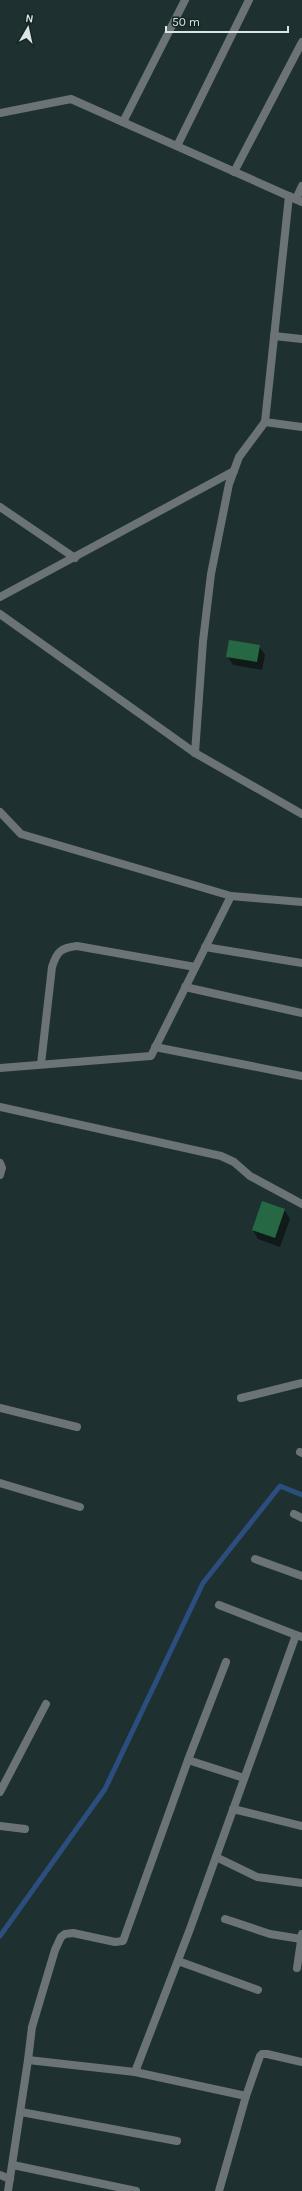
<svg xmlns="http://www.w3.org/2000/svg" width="302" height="2191" viewBox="0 0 302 2191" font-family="Karla,sans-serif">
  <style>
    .shadow { fill: #0007 }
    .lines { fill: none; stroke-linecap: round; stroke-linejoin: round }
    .stream { stroke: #2b4e7f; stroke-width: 5 }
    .building { fill: #266843 }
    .street { stroke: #6b7377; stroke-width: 8 }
  </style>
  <rect width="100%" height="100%" fill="#1e3130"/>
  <g class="shadow">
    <polygon points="259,646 265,655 262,670 233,665 227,656"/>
    <polygon points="284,1209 290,1219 280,1247 258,1239 253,1230"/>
  </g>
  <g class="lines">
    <polyline class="stream" points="0,1936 105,1789 203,1583 280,1486 302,1495"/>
  </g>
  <g class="building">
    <polygon points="229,640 260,645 257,662 226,657"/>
    <polygon points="262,1201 285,1209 275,1238 252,1230"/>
  </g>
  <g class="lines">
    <g class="street">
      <polyline points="0,113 71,99 302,202"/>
      <polyline points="123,122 185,0"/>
      <polyline points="177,146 249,0"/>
      <polyline points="234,172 302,42"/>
      <polyline points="289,196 265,422 302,427"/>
      <polyline points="296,199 302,186"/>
      <polyline points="274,336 302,339"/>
      <polyline points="0,507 75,558"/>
      <polyline points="0,597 234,471"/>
      <polyline points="0,614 195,753 302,814"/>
      <polyline points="195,753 203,641 211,574 229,484 239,457 265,422"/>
      <polyline points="0,812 21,834 231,896"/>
      <polyline points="205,947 302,963"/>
      <polyline points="185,987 302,1013"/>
      <polyline points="155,1047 302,1076"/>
      <path d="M41,1064L52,967C57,951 61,948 77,946L195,967"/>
      <polyline points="0,1068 151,1056 231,896 302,902"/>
      <polyline points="0,1107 221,1156 234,1162 250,1176 302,1204"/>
      <polyline points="0,1163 2,1168 0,1175"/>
      <polyline points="241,1398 302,1383"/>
      <polyline points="0,1408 77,1427"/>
      <polyline points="300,1452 302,1453"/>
      <polyline points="0,1483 80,1507"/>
      <polyline points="294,1514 302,1518"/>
      <polyline points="255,1559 302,1576"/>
      <polyline points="219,1605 296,1635"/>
      <polyline points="188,1760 226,1662"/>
      <polyline points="0,1792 46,1704"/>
      <polyline points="233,1809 302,1826"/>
      <polyline points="0,1826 25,1829"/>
      <polyline points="216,1857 257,1877 302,1883"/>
      <polyline points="225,1919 270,1934 301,1939"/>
      <polyline points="178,1961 258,1990"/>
      <polyline points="297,1968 302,1934"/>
      <polyline points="28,2060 32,2027 55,1950 61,1937 65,1934 73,1933 115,1942 123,1941 188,1760 244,1778"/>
      <polyline points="135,2072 246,2096"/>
      <polyline points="21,2112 177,2141"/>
      <polyline points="13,2165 136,2191"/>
      <polyline points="0,2175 10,2179"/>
      <polyline points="8,2191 28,2060 135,2072 190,1929 296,1635 302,1637"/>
      <polyline points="219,2191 246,2096 260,2056 262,2054 267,2054 302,2062"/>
    </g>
  </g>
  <g transform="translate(28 28) rotate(9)" stroke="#142726" stroke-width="3" paint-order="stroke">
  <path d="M0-3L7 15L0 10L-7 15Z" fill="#dae5e4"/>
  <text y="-6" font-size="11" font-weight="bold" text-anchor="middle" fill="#dae5e4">N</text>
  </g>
  <path d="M166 26v6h122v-6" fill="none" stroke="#dae5e4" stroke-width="2"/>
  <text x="172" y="26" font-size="12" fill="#dae5e4" stroke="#142726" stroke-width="3" paint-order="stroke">50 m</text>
</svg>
